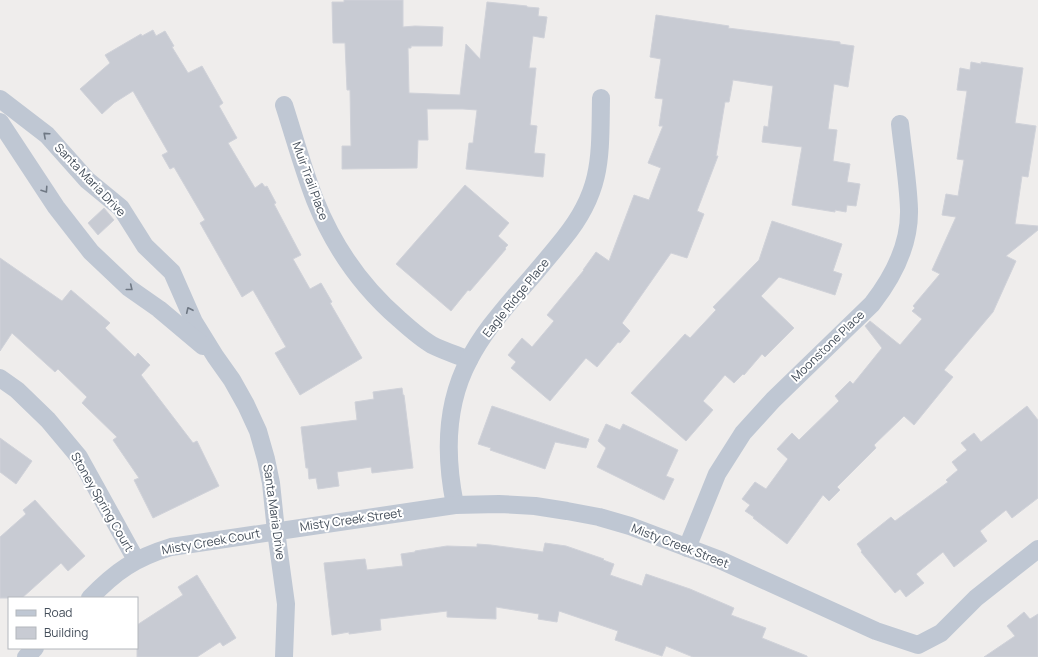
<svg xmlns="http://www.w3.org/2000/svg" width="1038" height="657" viewBox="0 0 1038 657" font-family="Manrope,sans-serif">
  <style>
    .building { fill: #c8cbd3; stroke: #d0d2d9 }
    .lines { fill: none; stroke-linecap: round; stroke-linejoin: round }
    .street { stroke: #bfc7d3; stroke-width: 18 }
    .oneway { stroke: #6f7884 }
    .labels { text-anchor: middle; stroke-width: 4; stroke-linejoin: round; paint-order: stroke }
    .street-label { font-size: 12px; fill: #444e5a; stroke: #fff }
  </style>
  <rect width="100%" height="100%" fill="#efedec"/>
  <g class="building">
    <polygon points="344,0 403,0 403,27 415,26 443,27 442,46 411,46 411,48 408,48 409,93 460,95 466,44 480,59 487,2 527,6 527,7 539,8 538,16 547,17 544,38 533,36 529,68 536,68 530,125 537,126 534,153 545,154 543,177 466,169 469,143 473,143 477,110 463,109 427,109 428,140 418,140 417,168 342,169 342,146 351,146 350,90 347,90 345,43 333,43 332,2 344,2"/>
    <polygon points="656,15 729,26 728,28 840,42 840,44 854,46 848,87 834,84 828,129 837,130 833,161 850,164 847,182 860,184 856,206 847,205 846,212 835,210 835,212 792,205 802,147 762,142 764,126 768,127 773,86 733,80 729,102 725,102 716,156 718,156 697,211 704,214 687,258 671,253 622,323 630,331 620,343 618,342 597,367 586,358 550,401 511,368 516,362 508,355 522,338 532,347 554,321 547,315 584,270 583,270 596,252 609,261 634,195 649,200 661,168 648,163 663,126 659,126 663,99 655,98 661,59 650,57"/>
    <polygon points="153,30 156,36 165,31 174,46 172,47 188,73 202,66 223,103 219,106 237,138 228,143 255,188 262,183 265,187 267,186 276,203 274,204 301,255 293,259 310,289 321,283 332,302 330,303 362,358 300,395 275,353 286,347 253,290 242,297 200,223 205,220 174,167 170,169 162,155 168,152 133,91 114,103 102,114 80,89 110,63 105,55 141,34 142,36"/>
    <polygon points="971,62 981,64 981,62 1023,68 1015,123 1036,126 1028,177 1022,176 1015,224 1038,226 1038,230 1006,256 1016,261 993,312 944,370 953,377 914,425 904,416 874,445 876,448 837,487 840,490 829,501 823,495 787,544 753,518 754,517 745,511 750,505 742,499 755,482 766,489 788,459 777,449 792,433 799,440 839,401 835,396 850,381 853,384 882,348 865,326 870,321 900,345 922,319 912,311 915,308 913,306 940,274 932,270 956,217 942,215 946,194 958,196 964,160 957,159 967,91 957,90 960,68 970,70"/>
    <polygon points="465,185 509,223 498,236 508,245 505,248 506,249 470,291 468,290 451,311 396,264"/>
    <polygon points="104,208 114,220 98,235 88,223"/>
    <polygon points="772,221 842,244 833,271 842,274 835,295 779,277 761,296 794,328 765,357 762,354 744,375 743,374 734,383 725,375 703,401 713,410 686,441 631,393 685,334 690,338 716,310 713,307 759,260"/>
    <polygon points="0,258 62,301 71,290 110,323 105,328 135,357 138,353 150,365 141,375 193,443 197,441 219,486 153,518 134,480 139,478 113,440 117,437 82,403 87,397 58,369 55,372 12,333 0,351"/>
    <polygon points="402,388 403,395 404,395 413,468 372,473 371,467 337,472 339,486 318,489 316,478 309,479 308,468 306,468 301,427 357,420 355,402 374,399 373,392"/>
    <polygon points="492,406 589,439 586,448 555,442 545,469 490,450 491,448 478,444"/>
    <polygon points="1027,406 1038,420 1038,498 1012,518 1006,510 980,531 987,541 954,567 943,552 916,574 924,583 906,597 900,589 895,593 861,552 862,551 857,544 891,517 895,521 948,482 946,480 958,470 952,462 967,450 961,443 974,433 981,442"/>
    <polygon points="606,424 620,430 623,424 678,450 666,476 674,479 664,500 597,467 606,448 598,441"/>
    <polygon points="0,438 32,461 16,484 0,472"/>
    <polygon points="35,500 85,556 68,571 61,563 22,598 0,598 0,537 26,514 23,510"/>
    <polygon points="545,543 566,546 604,559 603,560 614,564 610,575 642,586 646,574 690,589 734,608 731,615 766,628 762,638 807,656 807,657 693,657 666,646 662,656 615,640 618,631 559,611 557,622 538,619 539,614 496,607 496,619 447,617 447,611 380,619 381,630 349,634 349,632 332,635 324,563 365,559 367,570 403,566 401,554 415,552 415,551 447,546 477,547 477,544 491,545 543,552"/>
    <polygon points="197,575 236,638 223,646 220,642 197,657 137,657 137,625 183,595 178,587"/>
    <polygon points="1024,612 1030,619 1038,614 1038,657 984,657 1015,636 1007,626"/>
  </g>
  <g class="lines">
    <g class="street">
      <polyline points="0,99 47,135 87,180 121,208 145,246 172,272 194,322 215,356 232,380 246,405 258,431 266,459 271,483 276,531 286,604 284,657"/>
      <path d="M284,105C294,136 303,169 315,200C333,245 362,287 399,319C409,328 420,338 432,345C444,351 457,355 469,360"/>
      <polyline points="0,122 56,207 91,252 129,288 159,309 203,346"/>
      <polyline points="0,378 17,390 48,420 79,457 136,560"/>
      <path d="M455,505C445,456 445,405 469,360C481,336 498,316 515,296C532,277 548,258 564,238C603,190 600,156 601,98"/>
      <path d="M687,548L717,474L743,433L773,400L872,304C893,277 910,245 909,209C908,181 903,152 900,124"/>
      <path d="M90,598C116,571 135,558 171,547L455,505L499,504L535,506L567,511L599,517L630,526L720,560L876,631L918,645L941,633L976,598L1038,549"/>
      <polyline points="26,657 35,648"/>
    </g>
  </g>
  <defs><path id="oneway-chevron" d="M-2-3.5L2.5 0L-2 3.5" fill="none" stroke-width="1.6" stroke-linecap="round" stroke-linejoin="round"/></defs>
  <g class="oneway">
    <use href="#oneway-chevron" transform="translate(46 135) rotate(-138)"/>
    <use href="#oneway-chevron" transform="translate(45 190) rotate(56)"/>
    <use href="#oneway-chevron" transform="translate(130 288) rotate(39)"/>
    <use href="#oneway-chevron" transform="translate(189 310) rotate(-115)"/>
  </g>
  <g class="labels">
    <g class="street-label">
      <text transform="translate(90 180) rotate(46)" y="4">Santa Maria Drive</text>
      <text transform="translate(310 181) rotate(70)" y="4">Muir Trail Place</text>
      <text transform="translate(516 298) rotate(-51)" y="4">Eagle Ridge Place</text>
      <text transform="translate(828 346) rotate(-44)" y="4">Moonstone Place</text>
      <text transform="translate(102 502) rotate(60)" y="4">Stoney Spring Court</text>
      <text transform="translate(274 512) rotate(82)" y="4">Santa Maria Drive</text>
      <text transform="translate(351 520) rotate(-8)" y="4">Misty Creek Street</text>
      <text transform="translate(211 542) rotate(-10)" y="4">Misty Creek Court</text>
      <text transform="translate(680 546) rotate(21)" y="4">Misty Creek Street</text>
    </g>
  </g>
  <rect x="8" y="597" width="130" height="52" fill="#ffffff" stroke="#b4b8bd"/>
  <rect x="16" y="610" width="20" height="6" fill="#bfc7d3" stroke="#b4b8bd"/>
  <text x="44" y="617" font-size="12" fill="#444e5a">Road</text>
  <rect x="16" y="627" width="20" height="12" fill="#c8cbd3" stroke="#b4b8bd"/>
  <text x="44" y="637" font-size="12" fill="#444e5a">Building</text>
</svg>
